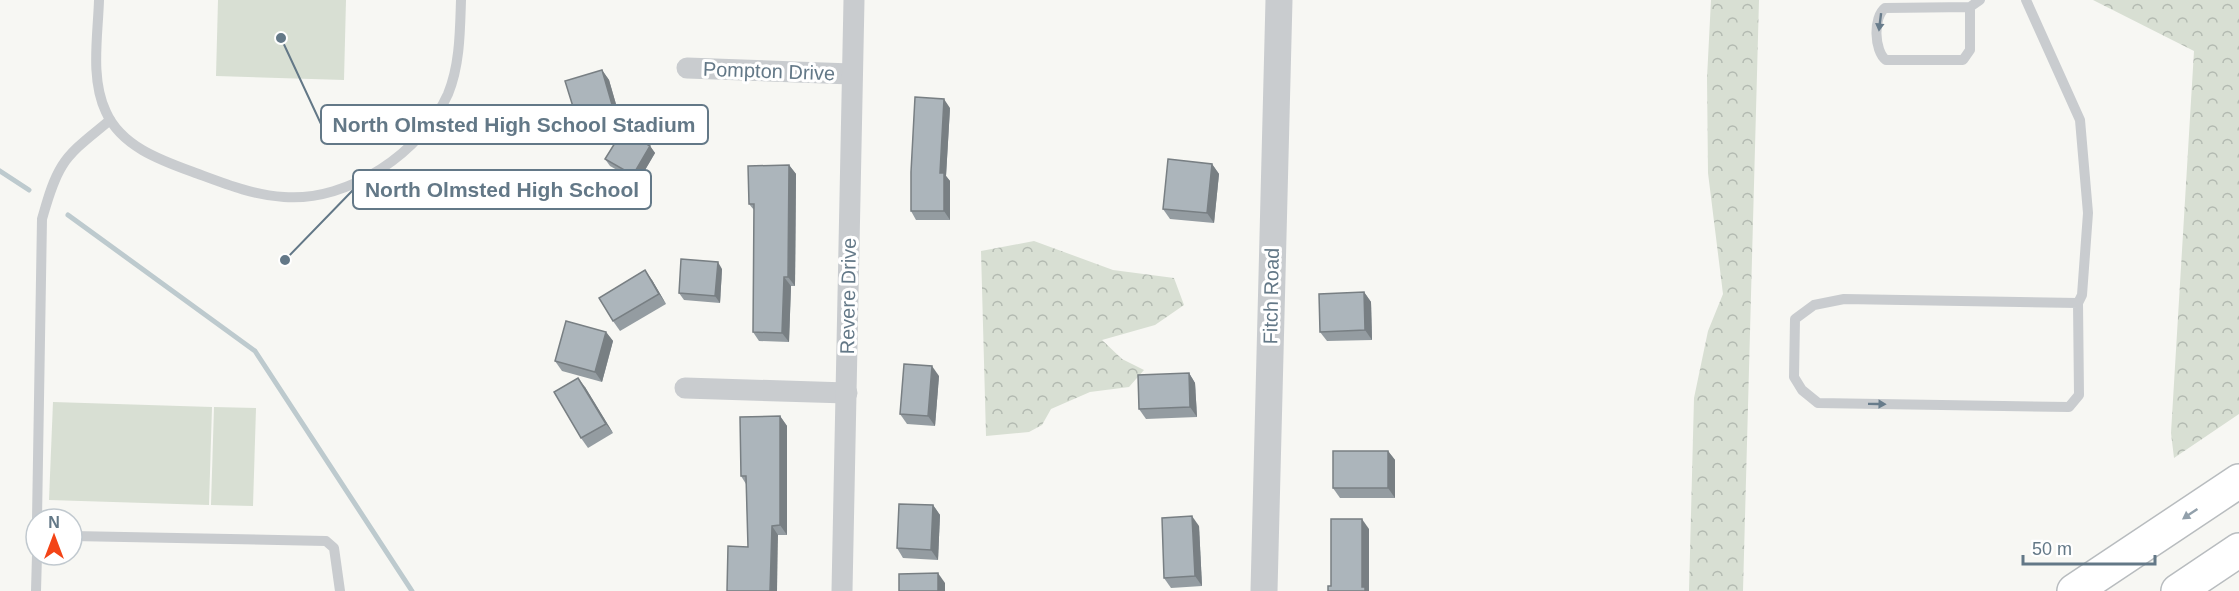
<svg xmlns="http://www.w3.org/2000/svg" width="2239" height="591" viewBox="0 0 2239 591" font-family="Helvetica,sans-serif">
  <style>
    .green { fill: #d8dfd3 }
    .forest { fill: url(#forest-crowns) }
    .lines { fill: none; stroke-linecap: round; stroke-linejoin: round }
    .stream { stroke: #bdcace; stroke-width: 5 }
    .motorway-casing { stroke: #b8bcbf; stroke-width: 36 }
    .service { stroke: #c9cccf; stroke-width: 10 }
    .minor { stroke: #c9cccf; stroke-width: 21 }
    .tertiary { stroke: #c9cccf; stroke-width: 27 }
    .motorway { stroke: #fff; stroke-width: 33 }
    .wall { fill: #949ca1 }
    .shaded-wall { fill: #787f83 }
    .building { fill: #acb5bb; stroke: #787f83; stroke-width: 1.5 }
    .oneway { fill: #687c8b }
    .oneway2 { fill: #92a0ab }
    .labels { text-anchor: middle; stroke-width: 6; stroke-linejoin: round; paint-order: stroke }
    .street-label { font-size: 20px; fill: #637887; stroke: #fff }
    .leader { fill: none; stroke: #637887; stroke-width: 2 }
    .callout-dot { fill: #637887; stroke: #fff; stroke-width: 2 }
    .callout { fill: #fff; stroke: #637887; stroke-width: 2 }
    .callout-label { font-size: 21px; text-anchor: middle; font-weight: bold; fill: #637887 }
  </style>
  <defs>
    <pattern id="forest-crowns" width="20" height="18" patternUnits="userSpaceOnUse" patternTransform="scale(1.5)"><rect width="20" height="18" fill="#d8dfd3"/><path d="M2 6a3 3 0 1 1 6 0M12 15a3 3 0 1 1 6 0" fill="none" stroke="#b3bab1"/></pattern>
  </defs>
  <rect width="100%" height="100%" fill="#f7f7f3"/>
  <g class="green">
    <polygon points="218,0 346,0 344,80 216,76"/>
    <polygon points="53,402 212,407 209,505 49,500"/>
    <polygon points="214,407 256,408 253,506 211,505"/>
  </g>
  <g class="forest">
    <polygon points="1711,0 1759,0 1743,591 1689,591 1694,398 1708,331 1723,294 1708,173 1707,78"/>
    <polygon points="2093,0 2239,0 2239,414 2174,458 2171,433 2194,51"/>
    <polygon points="1034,241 1113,270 1174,278 1184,305 1155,325 1102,340 1122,359 1144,370 1129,387 1090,392 1051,409 1042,425 1029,432 986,436 981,251"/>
  </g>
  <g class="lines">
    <g class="stream">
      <polyline points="0,171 29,190"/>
      <polyline points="68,215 255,351 412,591"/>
    </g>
    <defs>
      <g id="motorway">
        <polyline points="2074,591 2239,481"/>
        <polyline points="2178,591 2239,550"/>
      </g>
    </defs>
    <use href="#motorway" class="motorway-casing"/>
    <g class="service">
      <path d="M99,0C98,35 90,79 106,112C121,146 160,160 193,172C223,183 252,195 284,197C349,202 422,152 448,94C460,65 460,31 461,0"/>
      <polyline points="2026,0 2080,120 2088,213 2082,295 2078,303 1844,299 1814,305 1795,319 1794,377 1802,390 1818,403 2069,407 2079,395 2078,303"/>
      <path d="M1970,7V50L1963,60H1886C1874,51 1873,17 1885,8L1970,7L1980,0"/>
      <path d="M37,519L42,219C47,202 52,182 62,166C73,148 94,134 110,120"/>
      <polyline points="72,536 326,541 334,548 340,591"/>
      <polyline points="36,591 37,555"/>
    </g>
    <g class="minor">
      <polyline points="687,68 851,74"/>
      <polyline points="685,388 847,393"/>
      <polyline points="842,591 854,0"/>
    </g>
    <polyline class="tertiary" points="1264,591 1279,0"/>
    <use href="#motorway" class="motorway"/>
  </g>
  <g class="wall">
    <polygon points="602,70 609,80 622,125 585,136 579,126"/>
    <polygon points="950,108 946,176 950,181 950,220 916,220 911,211"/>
    <polygon points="650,146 655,153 638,182 610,166 605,159"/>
    <polygon points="1212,164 1219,174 1214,223 1170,219 1163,209"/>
    <polygon points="789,165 796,174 795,286 791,286 789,342 759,341 753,332 754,210 749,204"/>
    <polygon points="722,269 720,303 684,300 679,293"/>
    <polygon points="652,280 666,304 620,331 613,321"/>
    <polygon points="1364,292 1371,302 1372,340 1327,341 1320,332"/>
    <polygon points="606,332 613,341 602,382 562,371 555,361"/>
    <polygon points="1189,373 1195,383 1197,417 1146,419 1139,409"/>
    <polygon points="939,376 935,426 907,424 900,414"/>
    <polygon points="585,387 613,433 588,448 581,438"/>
    <polygon points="780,416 787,426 787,535 778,535 748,547 746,484 741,476"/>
    <polygon points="1388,451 1395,460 1395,498 1340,498 1333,488"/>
    <polygon points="933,505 940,515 938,560 903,558 897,548"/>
    <polygon points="1199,526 1202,586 1171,588 1164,578"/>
  </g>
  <g class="shaded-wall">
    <polygon points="602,70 609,80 622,125 615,115"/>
    <polygon points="944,99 950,108 946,176 950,181 950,220 944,211 940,173"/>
    <polygon points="650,146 655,153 638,182 633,175"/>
    <polygon points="1212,164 1219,174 1214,223 1207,213"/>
    <polygon points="789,165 796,174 795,286 788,277"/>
    <polygon points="718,262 722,269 720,303 715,296"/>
    <polygon points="645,270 652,280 666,304 659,294"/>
    <polygon points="784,277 791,286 789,342 782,333"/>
    <polygon points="1364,292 1371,302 1372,340 1365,330"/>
    <polygon points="606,332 613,341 602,382 595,372"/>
    <polygon points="932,366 939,376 935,426 928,416"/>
    <polygon points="1189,373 1195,383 1197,417 1190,407"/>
    <polygon points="578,378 585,387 613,433 606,424"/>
    <polygon points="780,416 787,426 787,535 780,525"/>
    <polygon points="1388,451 1395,460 1395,498 1388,488"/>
    <polygon points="933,505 940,515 938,560 931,550"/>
    <polygon points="1192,516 1199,526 1202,586 1195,576"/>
    <polygon points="1362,519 1369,529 1369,591 1365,591 1362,587"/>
    <polygon points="772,526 778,535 777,591 770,591"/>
    <polygon points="938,573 945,583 945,591 938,591"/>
  </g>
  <g class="building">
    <polygon points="602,70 615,115 579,126 565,81"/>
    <polygon points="915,97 944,99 940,173 944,173 944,211 911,211 911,172"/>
    <polygon points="623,130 650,146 633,175 605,159"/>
    <polygon points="1168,159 1212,164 1207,213 1163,209"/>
    <polygon points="789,165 788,277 784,277 782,333 753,332 754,204 749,204 748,166"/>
    <polygon points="681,259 718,262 715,296 679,293"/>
    <polygon points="645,270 659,294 613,321 599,298"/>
    <polygon points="1364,292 1365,330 1320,332 1319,294"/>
    <polygon points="566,321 606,332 595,372 555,361"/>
    <polygon points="904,364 932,366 928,416 900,414"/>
    <polygon points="1189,373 1190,407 1139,409 1138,375"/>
    <polygon points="578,378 606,424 581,438 554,392"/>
    <polygon points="780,416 780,525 772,526 770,591 727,591 728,546 748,547 746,476 741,476 740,417"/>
    <rect x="1333" y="451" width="55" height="37"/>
    <polygon points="899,504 933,505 931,550 897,548"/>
    <polygon points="1192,516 1195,576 1164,578 1162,518"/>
    <polygon points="1331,519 1362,519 1362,587 1365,587 1365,591 1328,591 1328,586 1331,586"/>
    <polygon points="938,573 938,591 899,591 899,574"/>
  </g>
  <defs><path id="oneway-solid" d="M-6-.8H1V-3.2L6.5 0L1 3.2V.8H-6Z" transform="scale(1.5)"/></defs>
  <g class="oneway">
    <use href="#oneway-solid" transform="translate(1880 22) rotate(97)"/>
    <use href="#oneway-solid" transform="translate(1877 404) rotate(1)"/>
  </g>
  <use class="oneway2" href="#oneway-solid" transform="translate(2190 514) rotate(146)"/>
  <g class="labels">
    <g class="street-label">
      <text transform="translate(769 71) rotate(2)" y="7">Pompton Drive</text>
      <text transform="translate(848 296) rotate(-89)" y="7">Revere Drive</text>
      <text transform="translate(1271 296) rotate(-89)" y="7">Fitch Road</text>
    </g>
  </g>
  <path class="leader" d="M281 38L321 124M285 260L353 190"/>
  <g class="callout-dot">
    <circle cx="281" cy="38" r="6"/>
    <circle cx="285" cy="260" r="6"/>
  </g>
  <g class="callout">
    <rect x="321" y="105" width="387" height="39" rx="6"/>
    <rect x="353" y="170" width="298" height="39" rx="6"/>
  </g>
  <g class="callout-label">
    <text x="514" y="132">North Olmsted High School Stadium</text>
    <text x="502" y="197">North Olmsted High School</text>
  </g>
  <g transform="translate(54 537)"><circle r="28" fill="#ffffff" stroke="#c1c9cf" stroke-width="1.5"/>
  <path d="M0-4.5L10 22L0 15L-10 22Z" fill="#f34417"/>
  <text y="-9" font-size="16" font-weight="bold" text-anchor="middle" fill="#637887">N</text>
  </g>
  <path d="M2023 555v9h132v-9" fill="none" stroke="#637887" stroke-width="3"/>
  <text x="2032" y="555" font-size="18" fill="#637887" stroke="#ffffff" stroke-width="4.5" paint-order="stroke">50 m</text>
</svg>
